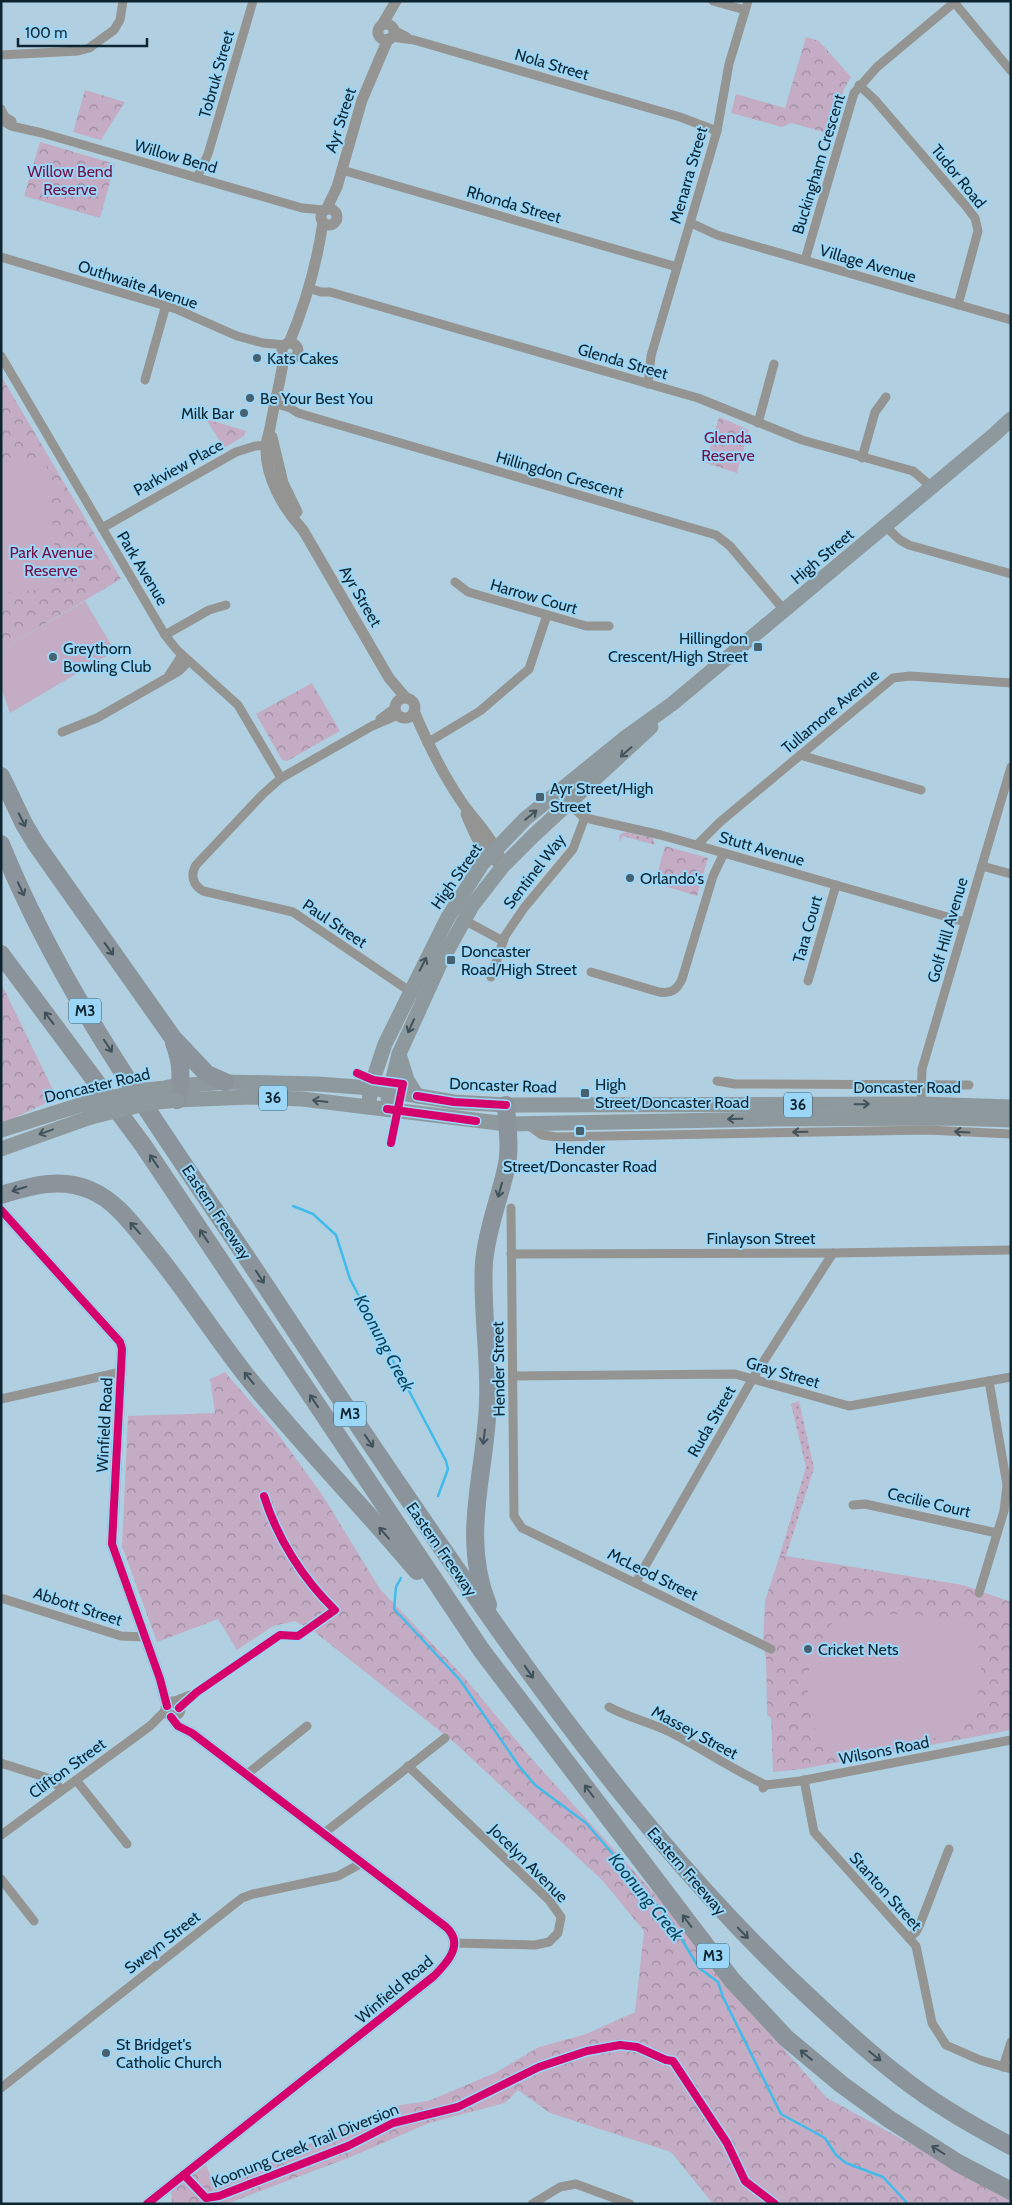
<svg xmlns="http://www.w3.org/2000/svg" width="1012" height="2205" viewBox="0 0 1012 2205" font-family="Cabin,sans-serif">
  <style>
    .grass { fill: url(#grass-dots) }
    .park { fill: url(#park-crowns) }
    .pitch { fill: #c3acc4 }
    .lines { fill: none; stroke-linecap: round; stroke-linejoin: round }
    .stream { stroke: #40bbea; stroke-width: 2.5 }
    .minor { stroke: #949492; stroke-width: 9 }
    .tertiary { stroke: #949492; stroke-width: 11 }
    .primary { stroke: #8e999d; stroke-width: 15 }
    .motorway { stroke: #8a949a; stroke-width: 18 }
    .primary-bridge { stroke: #8e999d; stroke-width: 15 }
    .cycleway-casing { stroke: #9bd6f6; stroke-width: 11 }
    .cycleway { stroke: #d6006c; stroke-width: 8 }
    .oneway { stroke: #41535c }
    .oneway2 { stroke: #3f515b }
    .oneway3 { stroke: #435158 }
    .poi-dot { fill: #46616f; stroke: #9bd6f6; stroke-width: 2 }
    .labels { text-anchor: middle; stroke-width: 4; stroke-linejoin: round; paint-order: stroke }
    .shield { fill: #9bd6f6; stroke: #385a6c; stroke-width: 1 }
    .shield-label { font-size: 15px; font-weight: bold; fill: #0d2531 }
    .street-label { font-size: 16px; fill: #0d2531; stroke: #9bd6f6 }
    .park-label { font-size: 16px; fill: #710f47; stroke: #9bd6f6 }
    .poi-label { font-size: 16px; fill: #0d2531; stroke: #9bd6f6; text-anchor: start }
    .water-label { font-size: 18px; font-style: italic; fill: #09455d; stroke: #9bd6f6 }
  </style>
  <defs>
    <pattern id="grass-dots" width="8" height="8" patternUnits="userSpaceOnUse" patternTransform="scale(1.25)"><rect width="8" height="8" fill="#c3acc4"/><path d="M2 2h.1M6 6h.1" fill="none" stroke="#9d8ca0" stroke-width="1.8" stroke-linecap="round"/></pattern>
    <pattern id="park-crowns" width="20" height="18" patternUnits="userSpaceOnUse" patternTransform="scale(1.25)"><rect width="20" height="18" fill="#c3acc4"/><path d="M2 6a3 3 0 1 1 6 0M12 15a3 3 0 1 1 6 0" fill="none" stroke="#9d8ca0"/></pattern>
  </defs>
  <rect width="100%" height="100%" fill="#b0d0e1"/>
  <g class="grass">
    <polygon points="626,832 653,838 655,845 623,836 620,842 619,835"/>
    <polygon points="799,1401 814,1468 786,1556 780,1555 806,1467 791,1404"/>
  </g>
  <g class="park">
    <polygon points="806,37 819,41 851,77 844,89 831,134 791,123 782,127 731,113 736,94 785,108"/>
    <polygon points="85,90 125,102 101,140 73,132"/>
    <polygon points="40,142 115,164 100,218 24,196"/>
    <polygon points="1,376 121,579 1,650"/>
    <polygon points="719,417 749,430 737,473 706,463"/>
    <polygon points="206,419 246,431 244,436 224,448"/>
    <polygon points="312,683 340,731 287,761 282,760 256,714"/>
    <polygon points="665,846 708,858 697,896 655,883"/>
    <polygon points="1,983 57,1098 1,1124"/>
    <polygon points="225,1372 276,1431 323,1496 380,1589 464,1677 531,1758 669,1910 760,2022 827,2098 1011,2199 1011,2204 713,2204 671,2152 550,2113 518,2090 505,2103 429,2123 353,2156 226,2204 168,2204 172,2201 171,2192 206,2165 215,2187 375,2114 401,2105 428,2101 495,2073 539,2047 586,2034 635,2012 644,1931 602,1880 455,1743 316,1633 295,1621 273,1626 237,1650 218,1619 157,1642 122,1546 128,1416 215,1413 210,1379"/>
    <polygon points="780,1555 963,1585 1011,1602 1011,1730 802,1769 773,1772 771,1718 767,1715 766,1658 763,1645 765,1601"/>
  </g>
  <g class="pitch">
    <polygon points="46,459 59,588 1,593 1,464"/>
    <polygon points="85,601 115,651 10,713 1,687 1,650"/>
    <path d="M895,1614C915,1615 953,1614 968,1628C990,1648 983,1713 958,1729C947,1737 928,1739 915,1743C898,1748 852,1760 836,1753C808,1740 803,1686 811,1660L797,1652L805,1639L818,1646L830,1625L839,1617Z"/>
  </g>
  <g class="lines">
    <g class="stream">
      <polyline points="293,1206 313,1214 336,1235 350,1279 446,1461 448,1469 438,1496"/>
      <polyline points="401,1578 396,1587 394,1609 460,1680 519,1766 535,1785 586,1823 670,1920 699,1968 718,1982 723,1997 781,2114 825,2138 836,2155 846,2163 883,2177 908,2204"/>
    </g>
    <g class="minor">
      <polyline points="713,1 745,10"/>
      <polyline points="953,1 1011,71"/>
      <polyline points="394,30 407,37"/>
      <polyline points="392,37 414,40 680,117 717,131"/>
      <polyline points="1,55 78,51 89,48 114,30 120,20 123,1"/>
      <polyline points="859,85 875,100 965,205 975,218 978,231 958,305"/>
      <polyline points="1,109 5,117 12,121"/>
      <polyline points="1,120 11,126 42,133 302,208 324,210"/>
      <polyline points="342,170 677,267"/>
      <polyline points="197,178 208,154 253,1"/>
      <polyline points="691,223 717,235 1011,320"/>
      <polyline points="1,257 176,309 237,336 263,343 285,345"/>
      <polyline points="805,260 854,93 877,67 956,1"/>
      <polyline points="308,288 321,292 330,292 698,398 802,440 913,471 932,487"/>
      <polyline points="1,356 165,635 177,650 238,705 281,778"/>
      <polyline points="145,380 166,305"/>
      <polyline points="648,384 651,356 717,131 729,64 748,1"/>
      <polyline points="274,403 290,408 298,413 716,535 730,546 784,610"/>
      <polyline points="758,423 774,364"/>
      <polyline points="862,458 875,412 886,397"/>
      <polyline points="885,526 900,540 909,545 1011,574"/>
      <polyline points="102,528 236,452 255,446 271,445"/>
      <polyline points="455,582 468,592 586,626 609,626"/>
      <polyline points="165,635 209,610 226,605"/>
      <polyline points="169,675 182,655"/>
      <path d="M398,715L372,726L281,778L263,794L196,865C190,875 193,885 203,891L293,912L414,994"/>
      <polyline points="380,719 395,708"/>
      <polyline points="62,732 97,718 179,671 189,661"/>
      <polyline points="427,743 480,711 529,669 547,615"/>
      <polyline points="800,755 921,790"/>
      <polyline points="566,801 581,815 590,819 661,835 965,922"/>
      <polyline points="697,845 720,822 893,678 910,676 1011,683"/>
      <polyline points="982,866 1011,874"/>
      <polyline points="462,919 503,941"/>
      <path d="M591,972L659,992C671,994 677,990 682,979L713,876L724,853"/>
      <polyline points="491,977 505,936 524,908 573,849 585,817"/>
      <polyline points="808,981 836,885"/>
      <polyline points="717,1081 735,1084 969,1085"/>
      <polyline points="921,1104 922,1069 1011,767"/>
      <polyline points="527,1124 542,1135 557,1137 927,1130 1011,1134"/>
      <polyline points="511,1208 514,1516 522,1528 771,1649"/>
      <polyline points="511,1254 833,1253 1011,1250"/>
      <polyline points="513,1376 735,1374 849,1406 1011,1377"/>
      <polyline points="1,1399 121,1372"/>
      <polyline points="853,1505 865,1504 997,1533"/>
      <polyline points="636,1582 753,1378 833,1253"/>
      <polyline points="979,1593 1004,1511 1007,1485 989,1381"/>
      <polyline points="1,1598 121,1636 146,1637"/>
      <polyline points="175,1701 190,1695"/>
      <path d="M609,1707C629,1718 650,1722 670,1732C703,1749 733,1770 766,1785"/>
      <polyline points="179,1708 197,1692 280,1635"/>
      <polyline points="1,1763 51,1779 62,1790"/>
      <polyline points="408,1766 549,1900 561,1917 558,1933 549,1942 535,1945 455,1943"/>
      <polyline points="246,1775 307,1726"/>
      <polyline points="76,1780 127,1844"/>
      <polyline points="804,1780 814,1832 916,1946 932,2023 946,2045 980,2060 1011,2069"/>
      <polyline points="763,1788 766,1785 800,1781 1011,1740"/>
      <polyline points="323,1834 445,1738"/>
      <polyline points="1,1835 150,1726 167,1709"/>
      <polyline points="1,1879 34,1921"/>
      <polyline points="909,1938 916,1932 920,1924 949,1849"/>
      <polyline points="1003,2067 1011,2042"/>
      <polyline points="1,2088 242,1898 253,1894 338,1876 362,1863"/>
      <polyline points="532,2204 560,2187 576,2184 630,2204"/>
    </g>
    <g class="tertiary">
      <circle cx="386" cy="32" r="8"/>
      <polyline points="382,25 396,1"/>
      <polyline points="327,208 337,187 362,100 388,39"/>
      <circle cx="329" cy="217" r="8"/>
      <circle cx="290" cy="351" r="8"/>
      <path d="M289,343C305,305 317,263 323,222"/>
      <path d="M284,356C281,380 274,404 270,428C269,434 266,440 266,447C265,477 283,508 303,530L389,678L406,698"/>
      <polyline points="272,437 283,483 297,512"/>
      <circle cx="405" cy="708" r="10"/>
      <path d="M414,711C427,742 442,773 461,801C473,819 490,834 499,855"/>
      <path d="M466,814C473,830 481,852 496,861"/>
      <polyline points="1,1210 120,1342 122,1349 112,1544 160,1679 167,1706"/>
      <circle cx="173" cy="1709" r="7"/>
      <path d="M147,2204L434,1976C447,1963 465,1944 446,1927L192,1733L178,1726L171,1717"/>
    </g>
    <g class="primary">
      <polyline points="399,1054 407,1080 417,1096"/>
      <polyline points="168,1087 225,1082 318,1084 372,1088 454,1102 506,1105 921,1104 1011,1107"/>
      <polyline points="388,1098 399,1054 440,964 472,906 503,866 533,836 651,727"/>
      <polyline points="177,1100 250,1097 302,1099 507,1124 777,1119 951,1118 1011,1120"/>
      <polyline points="368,1106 373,1080 385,1044 447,919 482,864 525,819 626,737 672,704 995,434 1011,419"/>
      <polyline points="1,1130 83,1104"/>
      <polyline points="1,1149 91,1117"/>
    </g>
    <g class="motorway">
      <polyline points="1,776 24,824 36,844 173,1038 207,1074 225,1082"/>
      <path d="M1,844C66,1005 173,1145 267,1288C344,1405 422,1521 502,1634C598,1769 700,1898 822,2009C852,2037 884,2066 918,2090C947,2111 979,2129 1011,2146"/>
      <polyline points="1,954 143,1145 482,1651 732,1980 786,2038 841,2084 889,2119 958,2163 1011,2191"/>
      <path d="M174,1043C182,1064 182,1079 177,1100"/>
      <path d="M1,1195C31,1186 60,1177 90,1190C115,1200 133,1225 150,1246C184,1287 212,1332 245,1374C299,1442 361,1504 417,1571"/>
      <path d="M488,1605C460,1536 486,1472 488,1402C490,1355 481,1308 484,1262C487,1229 499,1200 506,1169C511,1149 507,1125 506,1105"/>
    </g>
    <g class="primary-bridge">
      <polyline points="83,1104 145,1090 166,1088"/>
      <polyline points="91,1117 149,1103 177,1100"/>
    </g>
    <defs>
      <g id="cycleway">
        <polyline points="357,1073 373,1080 403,1084 391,1143"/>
        <polyline points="417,1096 454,1102 506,1105"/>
        <polyline points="387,1109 476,1121"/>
        <polyline points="1,1210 120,1342 122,1349 112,1544 160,1679 167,1706"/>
        <path d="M179,1708L197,1692L280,1635L298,1636L335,1610C303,1579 277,1538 264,1496"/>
        <polyline points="184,2175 206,2198 219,2196 348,2146 393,2123 458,2107 539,2067 587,2051 620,2045 637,2047 666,2060 673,2061 727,2143 745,2181 775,2204"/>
        <path d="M147,2204L434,1976C447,1963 465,1944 446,1927L192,1733L178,1726L171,1717"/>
      </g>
    </defs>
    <use href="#cycleway" class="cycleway-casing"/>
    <use href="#cycleway" class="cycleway"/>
  </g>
  <defs><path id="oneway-shaft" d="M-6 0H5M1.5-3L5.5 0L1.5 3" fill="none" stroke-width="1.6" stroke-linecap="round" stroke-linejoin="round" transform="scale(1.25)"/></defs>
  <g class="oneway">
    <use href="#oneway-shaft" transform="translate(626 752) rotate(139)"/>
    <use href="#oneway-shaft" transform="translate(531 815) rotate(-40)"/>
    <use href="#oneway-shaft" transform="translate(423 964) rotate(-63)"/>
    <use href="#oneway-shaft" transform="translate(411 1026) rotate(114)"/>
    <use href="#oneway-shaft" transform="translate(320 1101) rotate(-173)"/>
    <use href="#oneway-shaft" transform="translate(862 1104) rotate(-1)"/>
    <use href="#oneway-shaft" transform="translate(735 1119) rotate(179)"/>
    <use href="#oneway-shaft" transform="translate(46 1132) rotate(160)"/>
  </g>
  <g class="oneway2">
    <use href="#oneway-shaft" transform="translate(22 820) rotate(63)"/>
    <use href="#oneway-shaft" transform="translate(21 889) rotate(65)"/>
    <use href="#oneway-shaft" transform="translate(109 949) rotate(54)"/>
    <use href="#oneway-shaft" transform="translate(49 1018) rotate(-127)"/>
    <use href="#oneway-shaft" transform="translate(108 1046) rotate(57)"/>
    <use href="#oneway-shaft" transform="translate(154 1161) rotate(-124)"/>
    <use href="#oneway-shaft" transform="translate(19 1189) rotate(163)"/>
    <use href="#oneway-shaft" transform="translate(500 1190) rotate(106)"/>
    <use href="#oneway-shaft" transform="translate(135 1228) rotate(-132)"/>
    <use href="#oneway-shaft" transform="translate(204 1236) rotate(-124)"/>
    <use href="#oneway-shaft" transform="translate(260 1277) rotate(57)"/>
    <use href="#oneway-shaft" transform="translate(249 1378) rotate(-129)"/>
    <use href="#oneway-shaft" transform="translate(314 1401) rotate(-124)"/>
    <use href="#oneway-shaft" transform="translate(484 1437) rotate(97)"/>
    <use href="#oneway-shaft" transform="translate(369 1441) rotate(56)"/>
    <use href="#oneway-shaft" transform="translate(384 1533) rotate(-131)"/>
    <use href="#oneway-shaft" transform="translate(529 1672) rotate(55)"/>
    <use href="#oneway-shaft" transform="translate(589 1791) rotate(-127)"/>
    <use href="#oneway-shaft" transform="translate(687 1921) rotate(-127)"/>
    <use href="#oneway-shaft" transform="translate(743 1933) rotate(46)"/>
    <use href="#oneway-shaft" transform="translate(806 2055) rotate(-140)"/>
    <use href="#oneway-shaft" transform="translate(875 2056) rotate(39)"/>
    <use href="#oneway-shaft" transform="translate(938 2150) rotate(-148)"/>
  </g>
  <g class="oneway3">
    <use href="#oneway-shaft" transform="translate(800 1132) rotate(179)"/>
    <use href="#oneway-shaft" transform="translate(962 1132) rotate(-177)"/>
  </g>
  <g class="poi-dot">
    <circle cx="257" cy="358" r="5"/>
    <circle cx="250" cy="398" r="5"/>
    <circle cx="244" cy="413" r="5"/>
    <rect x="753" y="642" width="10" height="10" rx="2.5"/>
    <circle cx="53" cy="657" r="5"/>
    <rect x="535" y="792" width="10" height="10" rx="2.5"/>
    <circle cx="630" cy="878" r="5"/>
    <rect x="446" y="955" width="10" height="10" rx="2.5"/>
    <rect x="580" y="1088" width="10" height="10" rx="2.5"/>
    <rect x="575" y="1126" width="10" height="10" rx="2.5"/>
    <circle cx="808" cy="1649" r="5"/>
    <circle cx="106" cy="2053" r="5"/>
  </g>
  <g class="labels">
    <g class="shield">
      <rect x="69" y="998.5" width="32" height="25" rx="4"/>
      <rect x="259" y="1085.5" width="28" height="25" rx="4"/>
      <rect x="784" y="1092.5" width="28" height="25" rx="4"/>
      <rect x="334" y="1401.5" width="32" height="25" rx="4"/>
      <rect x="697" y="1943.5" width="32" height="25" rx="4"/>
    </g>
    <g class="shield-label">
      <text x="85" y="1016">M3</text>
      <text x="273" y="1103">36</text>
      <text x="798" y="1110">36</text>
      <text x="350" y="1419">M3</text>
      <text x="713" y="1961">M3</text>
    </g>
    <g class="street-label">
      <text transform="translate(552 64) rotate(16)" y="6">Nola Street</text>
      <text transform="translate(216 74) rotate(-74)" y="6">Tobruk Street</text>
      <text transform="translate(340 120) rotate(-72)" y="6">Ayr Street</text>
      <text transform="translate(176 156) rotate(16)" y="6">Willow Bend</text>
      <text transform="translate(818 164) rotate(-73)" y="6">Buckingham Crescent</text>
      <text transform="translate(688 175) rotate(-74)" y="6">Menarra Street</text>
      <text transform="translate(959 176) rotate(51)" y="6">Tudor Road</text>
      <text transform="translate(514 204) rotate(16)" y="6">Rhonda Street</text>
      <text transform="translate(868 263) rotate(16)" y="6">Village Avenue</text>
      <text transform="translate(138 284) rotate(18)" y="6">Outhwaite Avenue</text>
      <text transform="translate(623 361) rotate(16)" y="6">Glenda Street</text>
      <text transform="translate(178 467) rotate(-29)" y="6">Parkview Place</text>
      <text transform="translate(560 474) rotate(16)" y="6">Hillingdon Crescent</text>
      <text transform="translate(822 556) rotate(-40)" y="6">High Street</text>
      <text transform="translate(143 568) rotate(59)" y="6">Park Avenue</text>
      <text transform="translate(361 596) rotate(60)" y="6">Ayr Street</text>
      <text transform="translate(534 596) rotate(16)" y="6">Harrow Court</text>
      <text transform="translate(830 711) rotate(-40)" y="6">Tullamore Avenue</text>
      <text transform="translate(762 848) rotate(16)" y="6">Stutt Avenue</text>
      <text transform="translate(534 871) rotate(-52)" y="6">Sentinel Way</text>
      <text transform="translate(456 876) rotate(-55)" y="6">High Street</text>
      <text transform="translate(335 923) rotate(34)" y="6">Paul Street</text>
      <text transform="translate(807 929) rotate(-74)" y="6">Tara Court</text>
      <text transform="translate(947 930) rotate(-74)" y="6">Golf Hill Avenue</text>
      <text transform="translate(97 1085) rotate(-13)" y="6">Doncaster Road</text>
      <text transform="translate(503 1085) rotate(2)" y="6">Doncaster Road</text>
      <text x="907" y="1093">Doncaster Road</text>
      <text transform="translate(217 1212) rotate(56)" y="6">Eastern Freeway</text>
      <text x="761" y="1244">Finlayson Street</text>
      <text transform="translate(498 1369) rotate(-91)" y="6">Hender Street</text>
      <text transform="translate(783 1372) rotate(16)" y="6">Gray Street</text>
      <text transform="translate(711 1421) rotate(-60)" y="6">Ruda Street</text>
      <text transform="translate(104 1425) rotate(-87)" y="6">Winfield Road</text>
      <text transform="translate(929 1502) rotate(13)" y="6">Cecilie Court</text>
      <text transform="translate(442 1549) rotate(55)" y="6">Eastern Freeway</text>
      <text transform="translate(653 1574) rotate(26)" y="6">McLeod Street</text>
      <text transform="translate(78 1606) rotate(18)" y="6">Abbott Street</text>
      <text transform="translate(695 1732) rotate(28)" y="6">Massey Street</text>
      <text transform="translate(884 1750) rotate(-11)" y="6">Wilsons Road</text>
      <text transform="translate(67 1768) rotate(-36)" y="6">Clifton Street</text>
      <text transform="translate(529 1863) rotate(45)" y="6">Jocelyn Avenue</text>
      <text transform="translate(687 1871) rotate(49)" y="6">Eastern Freeway</text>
      <text transform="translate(886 1891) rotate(48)" y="6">Stanton Street</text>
      <text transform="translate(162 1942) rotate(-38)" y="6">Sweyn Street</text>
      <text transform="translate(394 1989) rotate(-40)" y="6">Winfield Road</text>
      <text transform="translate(305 2145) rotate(-22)" y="6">Koonung Creek Trail Diversion</text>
    </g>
    <g class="park-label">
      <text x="70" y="177">Willow Bend<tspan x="70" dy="18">Reserve</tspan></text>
      <text x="728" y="443">Glenda<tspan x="728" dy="18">Reserve</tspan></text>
      <text x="51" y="558">Park Avenue<tspan x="51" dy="18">Reserve</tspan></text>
    </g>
    <g class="poi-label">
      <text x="267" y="364">Kats Cakes</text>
      <text x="260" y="404">Be Your Best You</text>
      <text x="234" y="419" text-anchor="end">Milk Bar</text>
      <text x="748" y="644" text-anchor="end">Hillingdon<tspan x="748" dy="18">Crescent/High Street</tspan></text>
      <text x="63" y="654">Greythorn<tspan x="63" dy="18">Bowling Club</tspan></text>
      <text x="550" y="794">Ayr Street/High<tspan x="550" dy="18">Street</tspan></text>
      <text x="640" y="884">Orlando's</text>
      <text x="461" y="957">Doncaster<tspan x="461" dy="18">Road/High Street</tspan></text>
      <text x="595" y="1090">High<tspan x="595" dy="18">Street/Doncaster Road</tspan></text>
      <text x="580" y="1154" text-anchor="middle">Hender<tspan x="580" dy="18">Street/Doncaster Road</tspan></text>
      <text x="818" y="1655">Cricket Nets</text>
      <text x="116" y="2050">St Bridget's<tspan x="116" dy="18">Catholic Church</tspan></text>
    </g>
    <g class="water-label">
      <text transform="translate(384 1343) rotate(62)" y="6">Koonung Creek</text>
      <text transform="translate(646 1897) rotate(51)" y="6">Koonung Creek</text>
    </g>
  </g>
  <rect width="1012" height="2205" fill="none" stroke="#0d2531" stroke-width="5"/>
  <path d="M18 38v8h129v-8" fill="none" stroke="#0d2531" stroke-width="2.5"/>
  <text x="25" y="38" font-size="15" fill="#0d2531" stroke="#9bd6f6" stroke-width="4" paint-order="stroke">100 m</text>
</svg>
